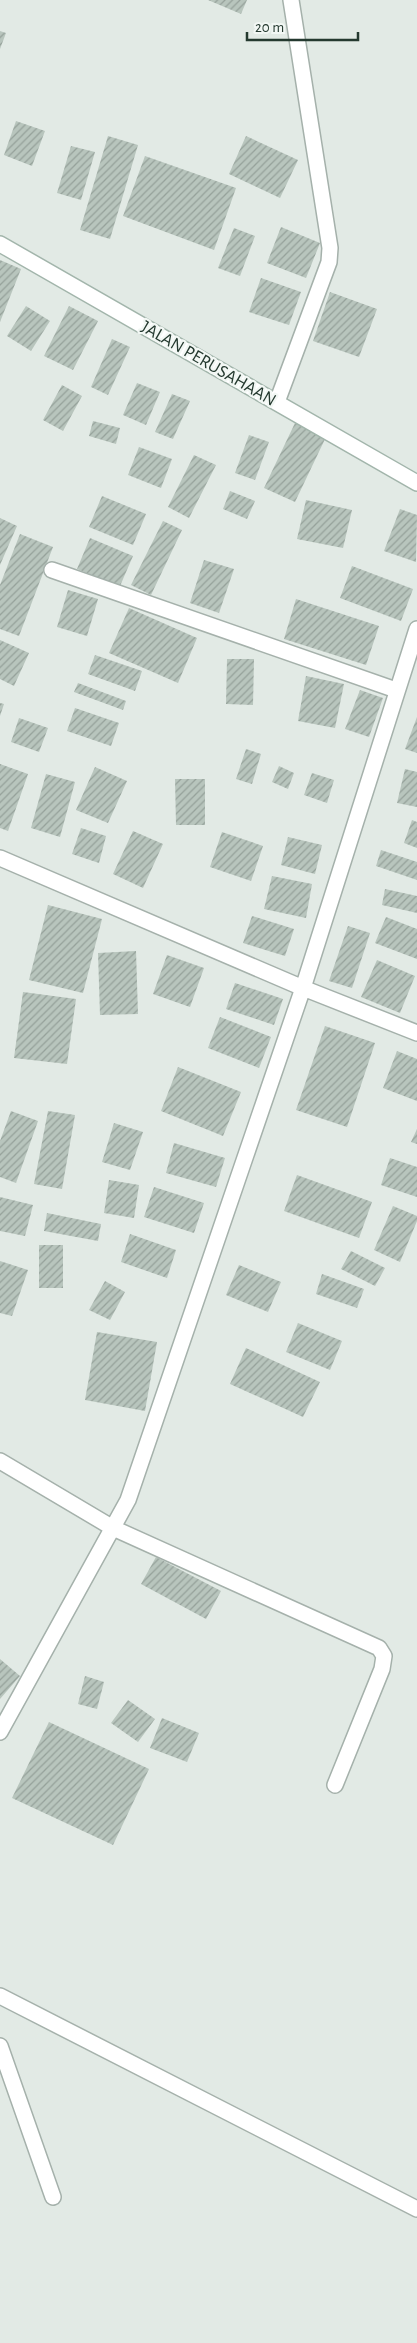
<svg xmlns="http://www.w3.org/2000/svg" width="417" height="2343" viewBox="0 0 417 2343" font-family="'Alegreya Sans',sans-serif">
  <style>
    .building { fill: url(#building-hatch) }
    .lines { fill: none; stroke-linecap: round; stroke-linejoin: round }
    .street-casing { stroke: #a5b1ab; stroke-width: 18 }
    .secondary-casing { stroke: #a2b5ab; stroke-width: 18 }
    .street { stroke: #fff; stroke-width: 15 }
    .secondary { stroke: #fff; stroke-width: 15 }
    .labels { text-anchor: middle; stroke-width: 4.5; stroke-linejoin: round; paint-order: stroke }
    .street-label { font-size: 18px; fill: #24392f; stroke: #f2f7f4 }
  </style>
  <defs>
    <pattern id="building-hatch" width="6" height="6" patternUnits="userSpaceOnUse" patternTransform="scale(1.25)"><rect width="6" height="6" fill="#b8c5bd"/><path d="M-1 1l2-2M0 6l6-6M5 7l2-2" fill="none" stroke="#95a19a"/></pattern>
  </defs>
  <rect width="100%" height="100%" fill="#e2eae5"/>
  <g class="building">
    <polygon points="208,0 247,0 241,14"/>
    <polygon points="0,31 6,33 0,49"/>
    <polygon points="16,121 45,131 32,166 4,155"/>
    <polygon points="108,136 138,145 110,239 80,230"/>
    <polygon points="246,136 298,160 280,198 229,174"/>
    <polygon points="71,146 95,152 81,200 57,193"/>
    <polygon points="145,156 236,188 214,250 123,216"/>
    <polygon points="281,227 320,243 306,278 267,263"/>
    <polygon points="234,228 255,236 240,276 218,268"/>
    <polygon points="0,260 21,269 0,322"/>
    <polygon points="261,278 301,292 289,325 249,312"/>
    <polygon points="330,292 377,309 359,357 313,341"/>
    <polygon points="26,306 50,321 31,351 7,336"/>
    <polygon points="69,306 98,321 73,370 44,356"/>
    <polygon points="112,339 130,347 108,395 91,387"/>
    <polygon points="137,383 160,392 146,425 123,415"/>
    <polygon points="62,385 82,396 63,431 43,420"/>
    <polygon points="172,394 190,401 173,439 155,432"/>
    <polygon points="93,421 120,428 116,444 89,436"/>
    <polygon points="295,423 326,437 295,502 264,488"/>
    <polygon points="249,435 269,442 255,480 235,473"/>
    <polygon points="139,447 172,459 161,488 128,475"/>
    <polygon points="194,455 216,465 189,518 168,507"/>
    <polygon points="230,491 255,501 247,519 223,509"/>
    <polygon points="102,496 146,514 133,545 89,527"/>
    <polygon points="306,500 352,510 343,548 297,539"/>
    <polygon points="400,509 417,515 416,562 384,551"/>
    <polygon points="0,518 17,526 0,565"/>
    <polygon points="163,521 182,530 151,595 131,585"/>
    <polygon points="20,534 53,547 19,636 0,629 0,585"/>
    <polygon points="90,538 133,556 120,586 77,569"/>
    <polygon points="204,560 234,569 219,613 190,603"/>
    <polygon points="352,566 413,589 401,621 340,598"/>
    <polygon points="68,590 98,599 87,636 57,627"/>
    <polygon points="296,599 379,626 366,665 284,639"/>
    <polygon points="129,608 197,638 178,683 109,653"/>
    <polygon points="0,640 29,653 14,686 0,679"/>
    <polygon points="95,655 142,671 135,691 88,674"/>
    <polygon points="227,659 254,659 253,705 226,704"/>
    <polygon points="306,676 344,684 335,728 298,721"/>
    <polygon points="78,683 126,701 123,710 74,692"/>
    <polygon points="360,690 383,698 369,737 345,729"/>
    <polygon points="0,703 4,704 0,716"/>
    <polygon points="75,708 119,723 111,746 67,731"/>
    <polygon points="417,717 417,753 405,749"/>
    <polygon points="19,718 48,728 39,752 11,742"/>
    <polygon points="246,749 261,754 252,784 236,779"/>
    <polygon points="0,764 28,774 8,831 0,828"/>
    <polygon points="279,766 294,773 288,789 272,782"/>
    <polygon points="95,767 127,781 108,823 76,810"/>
    <polygon points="405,769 417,772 417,807 397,803"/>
    <polygon points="312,773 334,780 327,803 304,795"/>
    <polygon points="46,774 75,782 60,837 31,828"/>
    <polygon points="175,779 205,779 205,825 176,825"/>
    <polygon points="412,820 417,822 417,848 404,843"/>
    <polygon points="81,828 106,836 99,863 72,854"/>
    <polygon points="133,831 163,844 143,888 113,874"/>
    <polygon points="222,832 263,846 251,881 210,867"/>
    <polygon points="288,837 322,845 315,874 281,865"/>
    <polygon points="381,850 417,862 417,880 376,866"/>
    <polygon points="272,876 312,884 306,918 264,909"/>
    <polygon points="385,889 417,896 417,913 382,905"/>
    <polygon points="48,905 102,919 83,993 29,980"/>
    <polygon points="252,916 294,929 285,956 243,943"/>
    <polygon points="386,917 417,929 417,959 375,943"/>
    <polygon points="348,926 370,933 352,988 329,981"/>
    <polygon points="136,951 138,1014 100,1015 98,953"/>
    <polygon points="167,955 204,968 190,1007 153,994"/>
    <polygon points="377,960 415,976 400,1013 361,997"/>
    <polygon points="235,983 283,999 274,1025 226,1009"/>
    <polygon points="23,992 76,999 67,1064 14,1058"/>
    <polygon points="220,1017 271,1037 259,1068 208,1048"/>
    <polygon points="325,1026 375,1043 347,1127 296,1110"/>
    <polygon points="397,1051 417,1059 417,1101 383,1088"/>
    <polygon points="178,1067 241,1092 223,1136 161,1111"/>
    <polygon points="11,1111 38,1121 16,1183 0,1177 0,1141"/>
    <polygon points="48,1111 75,1115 62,1189 34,1184"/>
    <polygon points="114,1123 143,1132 130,1170 102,1162"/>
    <polygon points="417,1129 417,1144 411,1142"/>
    <polygon points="174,1143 225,1158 216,1187 166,1173"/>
    <polygon points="390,1158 417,1167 417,1197 381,1185"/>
    <polygon points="297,1175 372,1202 359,1238 284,1211"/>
    <polygon points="109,1180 139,1185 134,1218 104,1213"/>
    <polygon points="154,1187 204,1203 194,1233 144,1217"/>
    <polygon points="0,1197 33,1205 25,1236 0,1231"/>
    <polygon points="393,1206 417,1216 417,1221 400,1262 374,1250"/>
    <polygon points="47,1213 101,1224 98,1241 44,1231"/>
    <polygon points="130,1234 176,1250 167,1278 121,1262"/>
    <rect x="39" y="1245" width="24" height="43"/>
    <polygon points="351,1251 385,1268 375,1286 341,1269"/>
    <polygon points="0,1261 28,1270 12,1316 0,1313"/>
    <polygon points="239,1265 281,1282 268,1312 226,1295"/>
    <polygon points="322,1274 364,1289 357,1308 316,1294"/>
    <polygon points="105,1281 125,1292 110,1320 89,1310"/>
    <polygon points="298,1323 342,1341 330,1370 286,1352"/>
    <polygon points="97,1332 157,1342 145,1411 85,1400"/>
    <polygon points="246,1348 320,1382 303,1417 230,1384"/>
    <polygon points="156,1557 221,1591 206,1619 141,1584"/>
    <polygon points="0,1659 20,1676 0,1699"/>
    <polygon points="85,1676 104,1682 97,1709 78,1704"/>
    <polygon points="128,1700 155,1719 138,1742 111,1723"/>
    <polygon points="162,1718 199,1733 187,1762 150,1748"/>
    <polygon points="49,1722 149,1769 113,1845 12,1798"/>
  </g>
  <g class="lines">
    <defs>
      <g id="street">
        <polyline points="277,402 329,262 330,248 291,0"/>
        <polyline points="52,570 396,690"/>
        <polyline points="0,858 303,988 417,629"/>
        <polyline points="0,1461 113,1528 379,1648 384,1656 382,1669 335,1785"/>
        <polyline points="0,1732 128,1500 303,988 417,1033"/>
        <polyline points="0,1996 417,2209"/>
        <polyline points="0,2046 53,2197"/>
      </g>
      <polyline id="secondary" points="0,244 417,483"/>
    </defs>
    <use href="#street" class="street-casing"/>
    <use href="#secondary" class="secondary-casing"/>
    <use href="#street" class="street"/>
    <use href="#secondary" class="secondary"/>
  </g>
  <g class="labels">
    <g class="street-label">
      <text transform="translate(209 363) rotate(30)" y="6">JALAN PERUSAHAAN</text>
    </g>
  </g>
  <path d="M247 32v8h111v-8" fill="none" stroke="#24392f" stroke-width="2.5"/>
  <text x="255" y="32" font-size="15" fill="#24392f" stroke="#f2f7f4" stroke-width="4" paint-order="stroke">20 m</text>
</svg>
